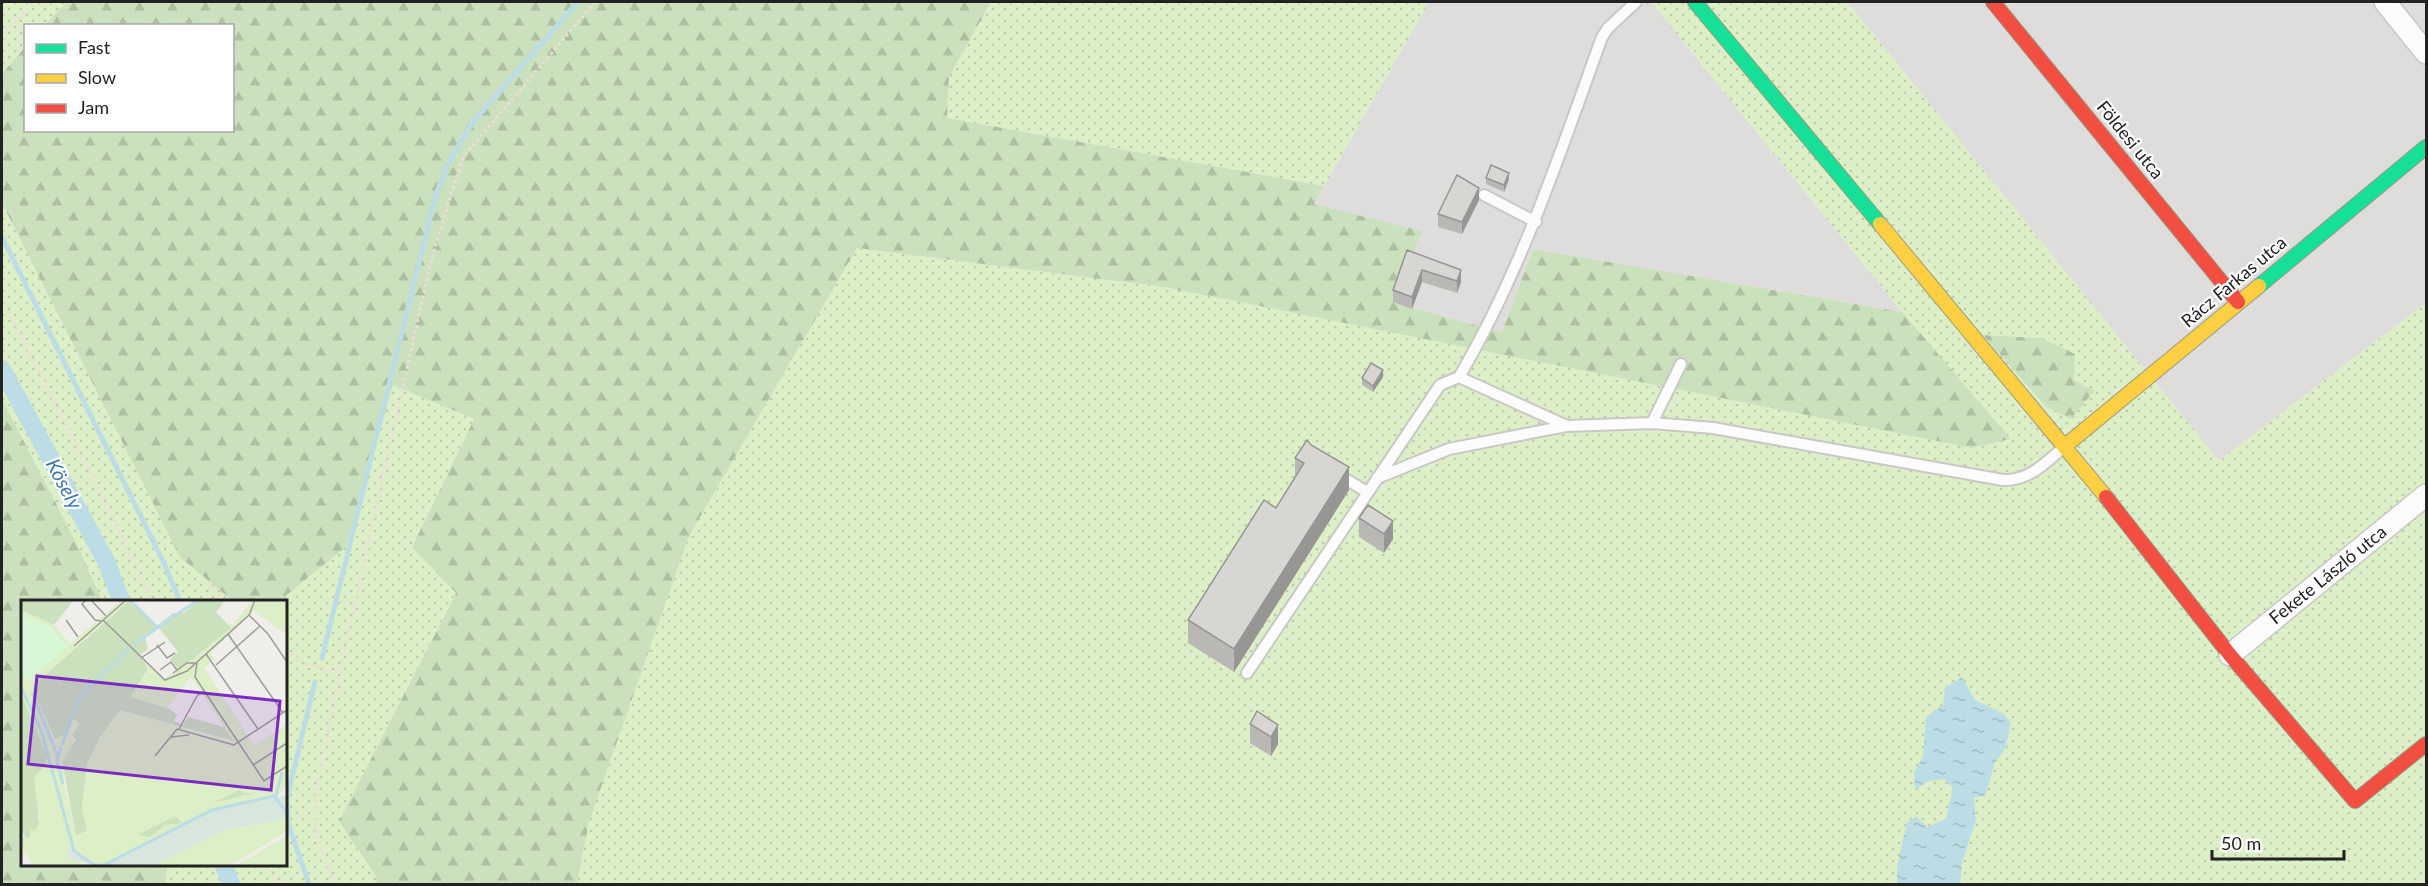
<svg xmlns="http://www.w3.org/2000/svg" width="2428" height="886" viewBox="0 0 2428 886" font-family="Lato,sans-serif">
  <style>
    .residential { fill: #dfdddb }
    .grass { fill: url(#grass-dots) }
    .forest { fill: url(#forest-firs) }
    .water { fill: url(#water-ripples) }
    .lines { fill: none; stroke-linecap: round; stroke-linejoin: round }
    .stream { stroke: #bcdde5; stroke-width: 5 }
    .canal { stroke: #bcdde5; stroke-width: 18 }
    .lane-casing { stroke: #c9c8c6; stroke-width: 14 }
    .street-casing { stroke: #c9c8c6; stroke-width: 24 }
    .fast-casing { stroke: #9a9b80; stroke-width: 16 }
    .slow-casing { stroke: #9a9b80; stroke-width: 16 }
    .jam-casing { stroke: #9a9b80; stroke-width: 16 }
    .path { stroke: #eddcda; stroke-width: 3; stroke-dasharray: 3 3; stroke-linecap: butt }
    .lane { stroke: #fdfcfc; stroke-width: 10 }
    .street { stroke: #fdfcfc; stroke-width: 21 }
    .fast { stroke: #16e098; stroke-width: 14 }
    .slow { stroke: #ffcf43; stroke-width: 14 }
    .jam { stroke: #f24e42; stroke-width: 14 }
    .wall { fill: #bab8b5 }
    .shaded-wall { fill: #979694 }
    .building { fill: #d8d6d3; stroke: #979694; stroke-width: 1.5 }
    .labels { text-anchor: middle; stroke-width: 4.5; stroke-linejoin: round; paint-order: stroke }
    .street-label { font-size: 18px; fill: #222; stroke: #fff }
    .water-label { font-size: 20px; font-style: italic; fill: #3f77aa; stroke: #fff }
    .inset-river { fill: none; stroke: #bcdde5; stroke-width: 3 }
    .inset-road { fill: none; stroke: #9e9c9a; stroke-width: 1.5 }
    .view { fill: #7b2cbf; fill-opacity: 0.15; stroke: #7b2cbf; stroke-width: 3 }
    .inset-edge { fill: none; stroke: #222; stroke-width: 3 }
  </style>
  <defs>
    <pattern id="grass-dots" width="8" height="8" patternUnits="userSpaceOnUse" patternTransform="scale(1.5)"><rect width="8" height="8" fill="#ddefc7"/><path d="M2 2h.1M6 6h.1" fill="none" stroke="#bdcdab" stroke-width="1.8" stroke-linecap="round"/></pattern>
    <pattern id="forest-firs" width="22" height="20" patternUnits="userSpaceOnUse" patternTransform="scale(1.5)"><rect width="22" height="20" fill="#cbe0bd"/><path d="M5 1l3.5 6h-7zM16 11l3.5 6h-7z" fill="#aec0a2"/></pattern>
    <pattern id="water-ripples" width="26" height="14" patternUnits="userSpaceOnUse" patternTransform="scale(1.5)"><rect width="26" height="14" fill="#bcdde5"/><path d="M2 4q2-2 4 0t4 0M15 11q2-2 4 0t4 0" fill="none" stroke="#a1bdc4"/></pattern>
  </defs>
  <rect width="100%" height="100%" fill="#f0eeea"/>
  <g class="residential">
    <polygon points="1429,2 1639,2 1641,4 1653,4 1902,312 1533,249 1502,332 1394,303 1421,231 1314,204"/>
    <polygon points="1847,2 2426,2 2426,303 2219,461"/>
  </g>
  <g class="grass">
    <polygon points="2,2 67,2 45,25 26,26 25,47 2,74"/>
    <polygon points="991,2 1429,2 1324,186 946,118 949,77"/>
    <polygon points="1639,2 1847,2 2219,461 2426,303 2426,884 577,884 589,822 689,536 857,248 1164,287 2010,439 1902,312 1653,4 1641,4"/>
    <polygon points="2,203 180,556 233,601 102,601 80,550 2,399"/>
    <polygon points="393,385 474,419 412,546 456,592 339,821 377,878 376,884 165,884 168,864 285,864 285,601 279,601 346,547"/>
  </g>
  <g class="forest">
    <polygon points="67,2 991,2 949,77 947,118 1324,186 1314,204 1422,231 1394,303 1502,332 1533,249 1902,312 2011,439 1972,448 1164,287 857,248 689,536 589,822 577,884 376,884 377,878 339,821 456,593 412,547 474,419 393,385 346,547 279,601 233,601 180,557 2,203 2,74 25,47 26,130 232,130 232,26 45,25"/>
    <polygon points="1983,335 2041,338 2075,354 2074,380 2094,391 2071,419 2046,407"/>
    <polygon points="2,399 80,550 102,601 22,601 22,864 168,864 165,884 2,884"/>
  </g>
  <polygon class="water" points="1962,677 1975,700 2004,714 2011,723 2006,747 1995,763 1985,796 1974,797 1976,820 1962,863 1960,884 1897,884 1897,867 1907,823 1916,816 1927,827 1946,819 1953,788 1944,779 1928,781 1915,790 1914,773 1923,756 1926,717 1943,705 1945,688"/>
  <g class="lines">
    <g class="stream">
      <polyline points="2,237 163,561 180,601"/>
      <polyline points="322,658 435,197 450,160 472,123 578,2"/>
      <polyline points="309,884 288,823 287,798 315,682"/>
    </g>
    <g class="canal">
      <polyline points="2,369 107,563 121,601"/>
      <polyline points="223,864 231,884"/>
    </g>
    <defs>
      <g id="lane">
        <polyline points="1484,195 1536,222"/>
        <path d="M1459,377C1522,270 1560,153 1602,37L1608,28L1636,2"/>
        <polyline points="1652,423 1681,364"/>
        <polyline points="1339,475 1367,492"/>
        <polyline points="1377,478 1449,449 1566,426"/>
        <path d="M1247,673L1440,385L1459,377L1567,426L1652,423L1713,428L2003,480C2029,481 2045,463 2064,447"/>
      </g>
      <g id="street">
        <polyline points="2385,2 2426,53"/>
        <polyline points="2230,655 2426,495"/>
      </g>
      <g id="fast">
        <polyline points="1695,2 1880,224"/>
        <polyline points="2259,286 2426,147"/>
      </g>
      <g id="slow">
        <polyline points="1880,224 2106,497"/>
        <polyline points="2065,446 2259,286"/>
      </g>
      <g id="jam">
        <polyline points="1993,2 2238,302"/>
        <polyline points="2106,497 2230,655 2355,801 2426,744"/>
      </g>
    </defs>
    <use href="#lane" class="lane-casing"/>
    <use href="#street" class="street-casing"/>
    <use href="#fast" class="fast-casing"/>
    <use href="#slow" class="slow-casing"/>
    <use href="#jam" class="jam-casing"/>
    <g class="path">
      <polyline points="2,37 34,2"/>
      <polyline points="2,300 108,507 152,601"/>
      <polyline points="210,585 226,601"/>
      <polyline points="285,651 308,665 339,671"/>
      <polyline points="268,864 276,884"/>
      <polyline points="334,884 317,836 314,817 317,788 340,671 431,261 452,191 464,156 595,2"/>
    </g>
    <use href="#lane" class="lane"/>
    <use href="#street" class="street"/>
    <use href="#fast" class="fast"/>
    <use href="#slow" class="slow"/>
    <use href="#jam" class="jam"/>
  </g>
  <g class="wall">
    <polygon points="1486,178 1509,179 1504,192 1486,184"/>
    <polygon points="1479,200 1462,234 1438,227 1438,214"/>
    <polygon points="1407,250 1461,282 1457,293 1422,282 1412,309 1393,302 1393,290"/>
    <polygon points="1383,377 1373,392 1362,385 1362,378"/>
    <polygon points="1295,458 1349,490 1234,672 1188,643 1188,620 1276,508 1295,478"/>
    <polygon points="1359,518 1393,539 1384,553 1359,537"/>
    <polygon points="1257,711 1278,744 1271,756 1250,743 1250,724"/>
  </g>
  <g class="shaded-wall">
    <polygon points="1509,173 1509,179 1504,192 1504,185"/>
    <polygon points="1479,188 1479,200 1462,234 1462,222"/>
    <polygon points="1422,270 1422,282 1412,309 1412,297"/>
    <polygon points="1461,270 1461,282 1457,293 1457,281"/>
    <polygon points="1383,370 1383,377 1373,392 1373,386"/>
    <polygon points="1349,467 1349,490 1234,672 1234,649"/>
    <polygon points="1393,521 1393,539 1384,553 1384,534"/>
    <polygon points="1278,725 1278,744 1271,756 1271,737"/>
  </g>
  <g class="building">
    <polygon points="1491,165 1509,173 1504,185 1486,178"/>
    <polygon points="1457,175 1479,188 1462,222 1438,214"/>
    <polygon points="1407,250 1461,270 1457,281 1422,270 1412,297 1393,290"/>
    <polygon points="1371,363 1383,370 1373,386 1362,378"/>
    <polygon points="1307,440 1311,445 1349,467 1234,649 1188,620 1264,500 1276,508 1304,463 1295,458"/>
    <polygon points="1368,505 1393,521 1384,534 1359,518"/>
    <polygon points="1257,711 1278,725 1271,737 1250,724"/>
  </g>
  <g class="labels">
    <g class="street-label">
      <text transform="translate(2130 140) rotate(51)" y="6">Földesi utca</text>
      <text transform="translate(2234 282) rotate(-40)" y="6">Rácz Farkas utca</text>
      <text transform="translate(2328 575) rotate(-39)" y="6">Fekete László utca</text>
    </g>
    <g class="water-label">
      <text transform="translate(64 484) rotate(62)" y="7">Kösely</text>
    </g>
  </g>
  <g transform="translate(21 600)">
    <rect width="266" height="266" fill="#f0eeea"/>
    <path d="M100,0H108L14,84L59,123L42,179L55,234L66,231L61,206L66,164L79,137L99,110L212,141L170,77L146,108L109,97L127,70L121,63L124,60L143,79L209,28L207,22L212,25L231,0H265V34L233,11L189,53L194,59L183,68L233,145L265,125V185L259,194L231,200L88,264H71L54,252L50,242L46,256L63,265H12L0,247V229L2,236L9,237V227L13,231L19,217L13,207V177L20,169L0,94V73L6,80L31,28L0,14V10L33,25L49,44Z" fill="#ddefc7"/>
    <path d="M0,0H53L33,25L0,10ZM179,0H204L195,12L210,28L158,70L149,59L157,52L138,28L124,37L127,49L119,55L127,69L109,97L146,108L156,114L153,121L162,125L167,117L203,127L213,141L99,110L79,137L66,164L61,206L66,231L55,235L41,161L55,140L51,135L59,123L51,119L45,134L34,139L12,90L14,84L108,1L136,26L152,13H163ZM0,94L26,156L23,167L13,177L18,223L13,231L9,228V237L5,238L0,229ZM219,190L223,194L237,192L191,203ZM154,216L161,223L144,225L129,237L117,235Z" fill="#cbe0bd"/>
    <path d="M265,195V219L204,230L134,265H80L190,210ZM50,241L54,252L78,265L52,261L46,256Z" fill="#d7e7dd"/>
    <path d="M0,14L31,28L47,47L6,81L0,73Z" fill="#d7f7d6"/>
    <path d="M265,219V232L210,265H134L204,230ZM265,236V265H216Z" fill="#ddefc7"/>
    <path class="inset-river" d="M109,0L136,27M113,44L177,0M0,87L21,133L53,251L73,265H81M11,92L37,157M41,145L59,96L109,48M40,147L36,161L42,184M255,196L261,172M83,265L191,210L253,196L266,213"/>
    <path class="inset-road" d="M65,0L61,4L74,20L80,21M70,0L85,16M228,15L247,34L266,62M45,20L57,37M82,20L144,80L166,71L228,15L234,0M207,34L262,113M136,45L146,58L154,53M53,46L105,0M185,54L237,129M120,58L144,42M176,63L174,77L243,181L266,166M195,65L239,26M139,70L150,62L156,70M152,73L166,63H174M158,129L176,96L184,90M150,137L168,135M134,156L156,129L213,145L266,110M232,165L266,143"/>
    <path class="view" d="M16,76L259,101L250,190L7,164Z"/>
    <rect width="266" height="266" class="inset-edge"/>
  </g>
  <rect width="2428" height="886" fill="none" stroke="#222222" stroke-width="6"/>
  <rect x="24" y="24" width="210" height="108" fill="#ffffff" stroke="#a7a7a7" stroke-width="1.5"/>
  <rect x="36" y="44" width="30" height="9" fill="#16e098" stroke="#a7a7a7" stroke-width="1.5"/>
  <text x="78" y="54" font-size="18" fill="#222222">Fast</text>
  <rect x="36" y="74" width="30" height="9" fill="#ffcf43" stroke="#a7a7a7" stroke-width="1.5"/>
  <text x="78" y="84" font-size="18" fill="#222222">Slow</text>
  <rect x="36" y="104" width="30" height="9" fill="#f24e42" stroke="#a7a7a7" stroke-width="1.5"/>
  <text x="78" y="114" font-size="18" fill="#222222">Jam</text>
  <path d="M2212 850v9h132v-9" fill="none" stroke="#222222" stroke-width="3"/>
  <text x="2221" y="850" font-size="18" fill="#222222" stroke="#ffffff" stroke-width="4.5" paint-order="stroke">50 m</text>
</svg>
